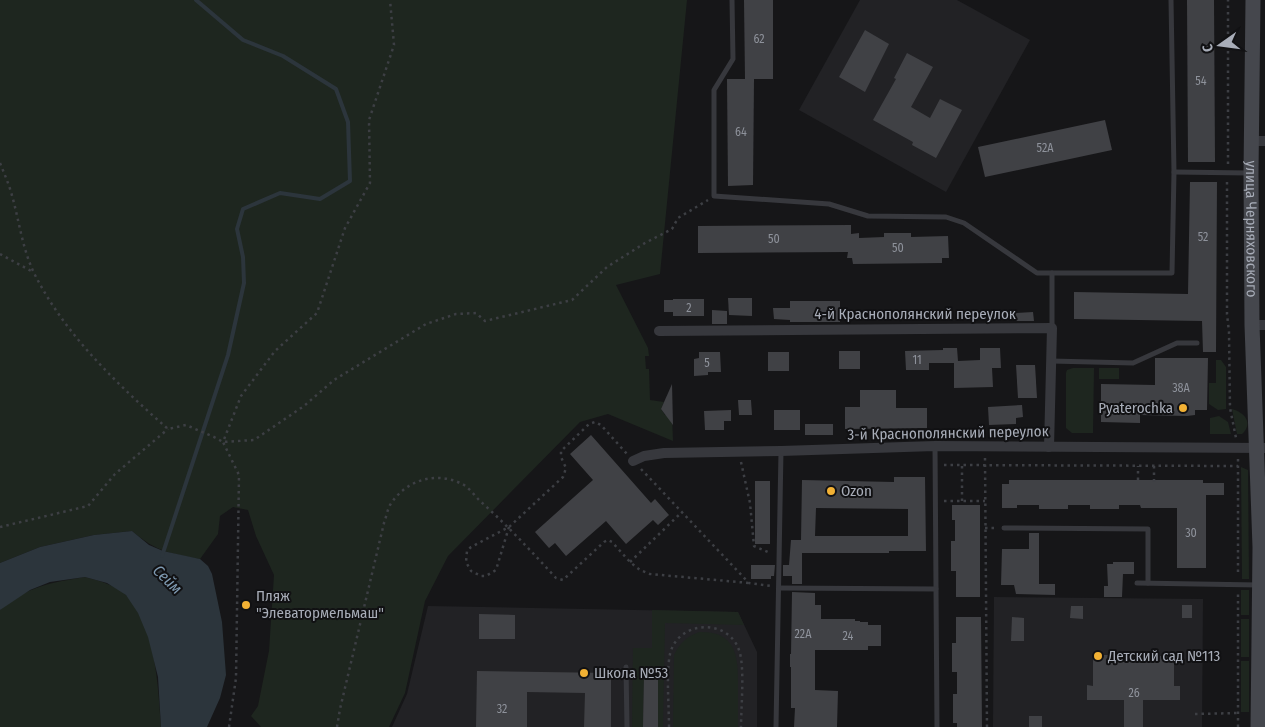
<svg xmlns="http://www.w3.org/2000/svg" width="1265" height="727" viewBox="0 0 1265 727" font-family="'Fira Sans Condensed',sans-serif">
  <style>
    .built { fill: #222225 }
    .green { fill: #1e261f }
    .water { fill: #2c353c }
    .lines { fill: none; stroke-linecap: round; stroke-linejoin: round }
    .stream { stroke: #2c353c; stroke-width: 4 }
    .building { fill: #404145; fill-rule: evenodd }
    .path { stroke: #3d3f44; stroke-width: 2.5; stroke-dasharray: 2.5 4; stroke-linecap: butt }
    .service { stroke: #37383d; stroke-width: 5 }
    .minor { stroke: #37383d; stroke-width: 10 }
    .secondary { stroke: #45474d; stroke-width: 15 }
    .poi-dot { fill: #f2b134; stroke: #111113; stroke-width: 2 }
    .labels { text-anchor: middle; stroke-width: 4; stroke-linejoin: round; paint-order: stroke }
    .number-label { font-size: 12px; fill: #8e929b }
    .street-label { font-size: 15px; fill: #a8adb8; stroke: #111113 }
    .poi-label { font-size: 15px; fill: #a8adb8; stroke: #111113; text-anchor: start }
    .water-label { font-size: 16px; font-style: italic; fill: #7f9bb3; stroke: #111113 }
  </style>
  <rect width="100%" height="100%" fill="#161618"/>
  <g class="built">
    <polygon points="860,0 957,0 1030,40 946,192 799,110"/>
    <polygon points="994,597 1203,599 1202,727 993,727"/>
    <polygon points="428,606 738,612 757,652 757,727 392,727 407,694"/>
  </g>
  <g class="green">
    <path d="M0,0H687L660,274L616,285L648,348L649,356H645L646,369H649L650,400L664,402L661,409L665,415H672L673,441L608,414L580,422L448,556L425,601L405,693L389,727H261L251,716L258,706L269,651L274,575L256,536L248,510L233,507L220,516L218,534L200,559C169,553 157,552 132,531L94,535L40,547L0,563Z"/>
    <polygon points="1216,360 1221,360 1226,367 1226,409 1218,410 1209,404 1209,383 1216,383"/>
    <polygon points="1073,368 1094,368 1093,433 1072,433 1066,428 1066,373 1067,370"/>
    <rect x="1099" y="368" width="20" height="11"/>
    <path d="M1232,409C1244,412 1254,423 1242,434H1237Z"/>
    <polygon points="1219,416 1228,422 1231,434 1210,434 1210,418"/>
    <polygon points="1241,467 1248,470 1249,579 1242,579"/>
    <path d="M85,577C99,581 117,585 127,596C156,628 158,686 161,727H0V610C24,587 54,582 85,577Z"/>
    <rect x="1241" y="590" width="8" height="25"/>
    <polygon points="652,610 738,612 744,625 665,623 663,727 658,727 658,678 644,677 643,727 632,727 633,648 652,648"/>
    <rect x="1241" y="619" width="8" height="38"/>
    <path d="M699,632C735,631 738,654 738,684C738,698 738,713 738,727H673L674,655C680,643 686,637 699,632Z"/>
    <rect x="1241" y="661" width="8" height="51"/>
  </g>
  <polygon class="water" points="132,531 149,545 163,551 200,559 208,566 212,574 222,622 226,675 220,698 207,727 161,727 158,677 148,637 138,613 126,595 107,583 85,577 50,582 30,590 0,610 0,563 40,547 94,535"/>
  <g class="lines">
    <polyline class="stream" points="162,556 228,355 244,283 243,257 237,229 243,209 280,193 320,199 350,181 348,122 336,89 283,56 243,40 196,0"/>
  </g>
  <g class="building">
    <polygon points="744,0 773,0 773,79 745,79"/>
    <polygon points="1187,0 1214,0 1215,162 1188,162"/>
    <polygon points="865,30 889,44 865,92 839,77"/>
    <polygon points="907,53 933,67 911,107 930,118 940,99 962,110 936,158 912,145 913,142 873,120 896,79 894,78"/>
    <polygon points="727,79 754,79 753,185 728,186"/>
    <polygon points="1105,120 1112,150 985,177 978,147"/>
    <polygon points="1190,182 1217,182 1216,352 1203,352 1202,321 1074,319 1074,292 1188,294"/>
    <polygon points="851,225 851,234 859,233 859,238 884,237 884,233 911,233 911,237 948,236 949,258 942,258 942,263 853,264 852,258 847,258 848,252 698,253 698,226"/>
    <polygon points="728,298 752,298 752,316 729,315"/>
    <polygon points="673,299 704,299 704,316 673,316 673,312 664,312 664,300 673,300"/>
    <polygon points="790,301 840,301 840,322 790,322 790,320 774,319 773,308 790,308"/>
    <polygon points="712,310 727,311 727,324 712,324"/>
    <polygon points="1033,312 1034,321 1014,321 1014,313"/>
    <polygon points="943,348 957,348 958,361 980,360 980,348 1000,348 1001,368 992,368 993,387 954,388 954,363 929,363 929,370 906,370 905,351 943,350"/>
    <rect x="839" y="351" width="21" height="18"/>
    <polygon points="699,352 720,352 721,372 708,372 708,375 694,376 694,359 699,358"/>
    <rect x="768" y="352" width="21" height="19"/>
    <polygon points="1155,358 1208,358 1207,410 1195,410 1195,415 1187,416 1140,415 1140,423 1101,422 1101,384 1155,385"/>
    <polygon points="1016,365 1035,365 1037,398 1018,398"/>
    <polygon points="672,384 673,425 661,409"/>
    <polygon points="860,390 896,390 896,408 927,408 927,428 845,429 845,407 860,407"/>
    <polygon points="738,400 751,400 752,415 739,415"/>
    <polygon points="1022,405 1023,417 1016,418 1016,424 989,425 988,407"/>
    <polygon points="731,410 731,421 724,421 724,430 705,430 704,411"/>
    <rect x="774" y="410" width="26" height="20"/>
    <rect x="805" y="424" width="28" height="11"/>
    <polygon points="591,435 651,503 655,499 669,515 658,525 653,520 626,544 606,521 566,556 555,543 549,548 535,532 593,480 570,454"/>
    <path d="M894,477H925L926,551H889V553H802V584H792V576H783V565H789L791,540H801L802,480L894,482ZM816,508L908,509V536H815Z"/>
    <polygon points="1009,480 1203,480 1203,483 1224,483 1224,495 1206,495 1206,568 1177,568 1177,508 1141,508 1140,505 1119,505 1119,509 1090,509 1090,505 1068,505 1068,509 1039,509 1039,505 1017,505 1017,508 1002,508 1002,484 1009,484"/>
    <rect x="755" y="481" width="15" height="63"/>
    <polygon points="952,505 980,505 980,597 956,597 956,571 951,571 951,541 955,541 955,520 952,520"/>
    <polygon points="1029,533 1039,533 1039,584 1055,584 1055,595 1016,594 1014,585 1001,585 1002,549 1029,549"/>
    <polygon points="1113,562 1134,562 1134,574 1123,574 1122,597 1104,597 1104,586 1108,586 1107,564 1113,564"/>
    <polygon points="751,565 775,565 774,576 771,576 771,579 751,579"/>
    <polygon points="792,592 815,593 815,605 821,605 821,619 855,619 855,621 860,621 860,622 868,622 868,625 881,625 881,646 868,646 868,650 815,650 815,690 838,691 837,727 794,727 795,708 791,708 791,667 790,667 790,654 791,654"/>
    <rect x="1182" y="605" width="10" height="13"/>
    <polygon points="1071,606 1083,606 1083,619 1070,618"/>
    <polygon points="479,614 515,615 515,639 479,639"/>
    <polygon points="956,617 981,617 982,727 957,727 957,723 953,723 953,694 957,694 957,672 952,672 952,643 956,643"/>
    <polygon points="1012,617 1024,618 1024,641 1011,641"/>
    <polygon points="1093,655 1108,655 1107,661 1136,662 1160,662 1160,656 1174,656 1174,686 1180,686 1180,700 1143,700 1143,727 1124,727 1124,700 1087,700 1087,685 1093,686"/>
    <polygon points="477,671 611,673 611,727 584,727 585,693 527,692 527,727 476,727"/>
    <polygon points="644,677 658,678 658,727 643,727"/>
    <rect x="1029" y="716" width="13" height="11"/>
  </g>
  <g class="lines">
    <g class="path">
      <path d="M0,163C4,173 8,182 11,192C19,219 22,248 34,273C65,335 117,384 168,429L186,425L214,437L223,442L254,440L304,406L334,380L426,324L456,314L476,313L485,321L572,300L607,267L645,243L672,229L678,218L708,200"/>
      <polyline points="1228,164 1228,0"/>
      <polyline points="1227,182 1227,314 1229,332 1230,408 1236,438"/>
      <polyline points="0,254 33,272"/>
      <polyline points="985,458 987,727"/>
      <polyline points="1238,459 1238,576"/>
      <polyline points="741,462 750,503 754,546 770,553"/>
      <polyline points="944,465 1238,466"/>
      <polyline points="1154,466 1154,484"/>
      <polyline points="641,469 749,583 771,586"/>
      <polyline points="1138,480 1138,466"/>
      <polyline points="944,501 985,501"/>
      <polyline points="962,501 962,465"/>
      <polyline points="0,527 88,506 115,474 168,429"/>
      <polyline points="509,527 496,570 486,576 481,576 471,571 466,562 467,551 471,547 509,527 563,477 566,468 561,457 561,451 589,424 595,422 601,425 627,454"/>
      <polyline points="985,528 995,528"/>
      <polyline points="630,562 681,513"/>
      <polyline points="1195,714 1238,713"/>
      <polyline points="229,727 236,678 239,475 223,442 241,396 275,351 317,313 345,228 370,183 369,120 394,45 390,0"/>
      <path d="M337,727L340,709L384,523C386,518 387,511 390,505C405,481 434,471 460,483C468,486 474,495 480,501C507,525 531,551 556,578L563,580L604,542L608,540L612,542L630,562L640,570L650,574L749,583"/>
      <path d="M669,727C669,706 666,673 670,654C678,620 728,618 739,650C745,666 741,708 741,727"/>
      <polyline points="1238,727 1238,594"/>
    </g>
    <g class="service">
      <polyline points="732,0 733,59 714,90 714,196 829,204 868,216 946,217 964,223 1037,273 1172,273 1174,172 1171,0"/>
      <polyline points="1174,172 1248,173"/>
      <polyline points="1052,328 1052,273"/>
      <polyline points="1051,361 1133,363 1177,343 1197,343"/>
      <polyline points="935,446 937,727"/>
      <polyline points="1004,528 1148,529 1148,583"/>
      <polyline points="1137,583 1259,585"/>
      <polyline points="779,588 936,589"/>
      <polyline points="626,667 627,727"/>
      <polyline points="776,727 781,451"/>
    </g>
    <g class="minor">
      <polyline points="1252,141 1265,141"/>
      <polyline points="1252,325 1265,325"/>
      <polyline points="659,331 1052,328 1049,447"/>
      <polyline points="633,461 644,456 664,453 781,451 935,446 1265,448"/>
    </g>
    <path class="secondary" id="s1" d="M1253,0L1251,173L1252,325L1260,547L1258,727"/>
  </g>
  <g class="poi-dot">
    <circle cx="1183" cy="408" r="5"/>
    <circle cx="831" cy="491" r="5"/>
    <circle cx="246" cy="605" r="5"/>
    <circle cx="1098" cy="656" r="5"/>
    <circle cx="584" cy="673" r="5"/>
  </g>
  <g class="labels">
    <g class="number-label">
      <text x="759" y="43">62</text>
      <text x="1201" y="85">54</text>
      <text x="741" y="136">64</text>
      <text x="1045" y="152">52А</text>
      <text x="1203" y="241">52</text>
      <text x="774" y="243">50</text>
      <text x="898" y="252">50</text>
      <text x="689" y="312">2</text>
      <text x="917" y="364">11</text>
      <text x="707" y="367">5</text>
      <text x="1181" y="392">38А</text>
      <text x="1191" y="537">30</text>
      <text x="803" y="638">22А</text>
      <text x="848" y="640">24</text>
      <text x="1134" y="697">26</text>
      <text x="502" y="713">32</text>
    </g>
    <g class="street-label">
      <text dy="5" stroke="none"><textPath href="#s1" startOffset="229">улица Черняховского</textPath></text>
      <text x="915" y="319">4-й Краснополянский переулок</text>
      <text transform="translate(948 433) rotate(-1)" y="5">3-й Краснополянский переулок</text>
    </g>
    <g class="poi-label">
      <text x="1173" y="413" text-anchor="end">Pyaterochka</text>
      <text x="841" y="496">Ozon</text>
      <text x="256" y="601">Пляж<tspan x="256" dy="17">"Элеватормельмаш"</tspan></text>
      <text x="1108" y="661">Детский сад №113</text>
      <text x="594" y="678">Школа №53</text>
    </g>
    <g class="water-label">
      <text transform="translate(168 579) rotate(44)" y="6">Сейм</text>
    </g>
  </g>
  <g transform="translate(1220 45) rotate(256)" stroke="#111113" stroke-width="4" paint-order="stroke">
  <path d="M0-4L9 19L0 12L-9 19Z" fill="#a8adb8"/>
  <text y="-8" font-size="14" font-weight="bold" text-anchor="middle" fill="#a8adb8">С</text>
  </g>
</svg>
